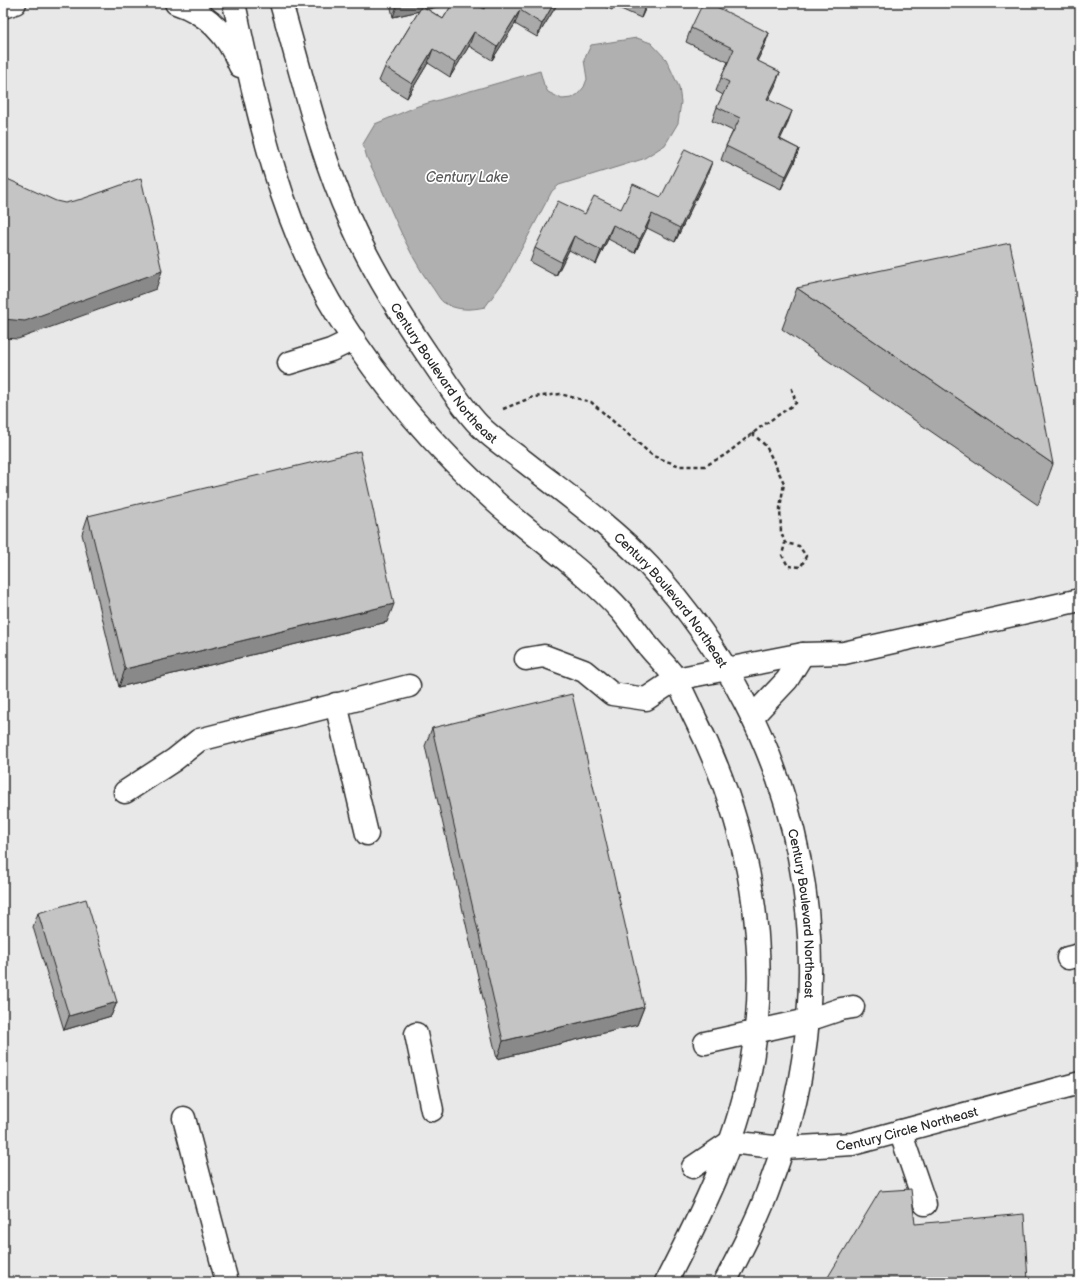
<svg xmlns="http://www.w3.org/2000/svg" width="1083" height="1285" viewBox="0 0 1083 1285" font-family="'Balsamiq Sans',sans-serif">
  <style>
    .built { fill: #e8e8e8 }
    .water { fill: #b0b0b0; stroke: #7b7b7b }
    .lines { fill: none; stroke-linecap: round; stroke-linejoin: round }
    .minor-casing { stroke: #2b2b2b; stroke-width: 25 }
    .major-casing { stroke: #2b2b2b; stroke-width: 25 }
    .path { stroke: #2b2b2b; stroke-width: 2.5; stroke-dasharray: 4 3; stroke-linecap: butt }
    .minor { stroke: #fff; stroke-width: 22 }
    .major { stroke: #fff; stroke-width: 22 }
    .wall { fill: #a9a9a9; stroke: #2b2b2b; fill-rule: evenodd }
    .shaded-wall { fill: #898989; stroke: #2b2b2b }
    .building { fill: #c4c4c4; stroke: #2b2b2b }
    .labels { text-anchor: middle; stroke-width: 3.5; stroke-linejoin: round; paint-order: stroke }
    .street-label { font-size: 13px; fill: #2b2b2b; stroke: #fff }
    .water-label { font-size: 14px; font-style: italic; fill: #5a5a5a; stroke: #fff }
  </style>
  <rect width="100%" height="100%" fill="#f7f7f7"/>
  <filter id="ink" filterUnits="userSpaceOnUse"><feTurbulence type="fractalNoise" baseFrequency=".025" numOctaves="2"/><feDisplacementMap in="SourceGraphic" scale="8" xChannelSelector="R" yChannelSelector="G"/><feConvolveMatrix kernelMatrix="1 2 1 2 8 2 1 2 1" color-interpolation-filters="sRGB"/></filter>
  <g filter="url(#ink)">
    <rect class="built" x="3" y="3" width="1077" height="1279"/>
    <path class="water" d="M637,38L651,43L666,59L679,87L681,102L678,123L665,145L643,159L559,185L552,191L506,278L485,307C471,310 456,311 443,302C439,299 436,292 432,287C404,249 389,201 367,158L363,144L375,124L418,106L540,71L544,85L548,92L562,99L572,98L578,94L584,87L587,79L584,60L591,45Z"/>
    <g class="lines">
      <defs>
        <g id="minor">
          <path d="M176,3C207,13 228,35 240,66"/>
          <path d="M234,3C257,110 279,221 338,316C382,386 438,451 500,506C540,541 586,572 622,612C631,623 640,636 649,647C658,658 670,669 677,681C683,692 688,703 693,714C749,824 773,949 750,1071C735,1147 701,1214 666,1282"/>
          <path id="s1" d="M281,3C302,75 319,152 350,220C371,268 398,311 427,354C442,375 461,407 479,425C492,439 510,450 525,462C567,495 612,527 649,566C805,735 852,966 771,1182C759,1217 742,1249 725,1282"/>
          <polyline points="289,363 331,350 354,339"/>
          <polyline points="526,659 544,656 584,671 612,694 646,699 676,679 803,654 844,653 1080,600"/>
          <polyline points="336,704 367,834"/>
          <polyline points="752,717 787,680 803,654"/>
          <polyline points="125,792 174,760 199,740 409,686"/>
          <polyline points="1068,958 1080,955"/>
          <polyline points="416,1034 432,1110"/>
          <polyline points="705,1043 808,1020 841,1009 853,1007"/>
          <polyline points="184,1118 227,1282"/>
          <polyline points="900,1131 925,1204"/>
          <path id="s2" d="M693,1167L730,1142L783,1148L853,1144L1080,1083"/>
        </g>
        <polyline id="major" points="3,7 15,3"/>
      </defs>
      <use href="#minor" class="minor-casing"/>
      <use href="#major" class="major-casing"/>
      <g class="path">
        <polyline points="503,409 533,397 560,394 591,402 653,456 680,466 705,466 725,455 762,426 796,403 791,386"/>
        <polyline points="752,433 766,446 784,483 780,508 781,532 785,543 799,546 806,556 801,567 788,566 782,555 785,543"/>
      </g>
      <use href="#minor" class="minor"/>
      <use href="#major" class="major"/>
    </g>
    <g class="wall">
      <path d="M390,3H474L484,9L487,3H558L537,37L515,24L492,60L469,46L450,77L428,63L407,98L379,81L385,67L419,11L393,17ZM453,3L443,19L427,9Z"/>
      <polygon points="597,3 648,3 641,18 614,6 612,10"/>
      <polygon points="691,28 769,33 764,47 757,61 780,72 775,86 768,100 787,125 780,139 799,149 794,163 781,189 721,160 726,146 733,131 712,121 717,107 723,95 716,91 721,78 728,62 686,42"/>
      <polygon points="707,176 675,242 647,228 635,253 608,239 596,264 569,250 556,276 530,262 535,248 621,209 661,197"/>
      <polygon points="797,288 1053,464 1038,505 782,329"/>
      <polygon points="88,516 387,622 119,687 82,534"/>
      <polygon points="432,728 644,1007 637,1025 497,1059 425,746"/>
      <polygon points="38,913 117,1002 111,1016 64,1030 33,927"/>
    </g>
    <g class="shaded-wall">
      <polygon points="398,3 455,3 393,17"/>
      <polygon points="554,3 558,3 537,37 542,24"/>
      <polygon points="646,3 648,3 641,18"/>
      <polygon points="520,10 515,24 492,60 497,47"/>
      <polygon points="474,32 469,46 450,77 455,63"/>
      <polygon points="769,33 764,47 751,74 756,60"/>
      <polygon points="433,49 428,63 407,98 412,84"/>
      <polygon points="780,72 775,86 762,113 767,99"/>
      <polygon points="792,111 787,125 774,153 779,139"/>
      <polygon points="799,149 794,163 781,189 786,176"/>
      <polygon points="712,162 707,176 675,242 680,228"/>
      <polygon points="652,214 647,228 635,253 640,239"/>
      <polygon points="613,225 608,239 596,264 601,250"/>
      <polygon points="574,236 569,250 556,276 561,262"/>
      <polygon points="162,271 156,289 18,339 3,338 3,319"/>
      <polygon points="394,604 387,622 119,687 125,669"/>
      <polygon points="117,1002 111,1016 64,1030 69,1016"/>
      <polygon points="644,1007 637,1025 497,1059 503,1041"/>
    </g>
    <g class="building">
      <polygon points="453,3 474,3 484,9 487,3 554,3 542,24 520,10 497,47 474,32 455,63 433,49 412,84 385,67 422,6 443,19"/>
      <polygon points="703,3 709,3 769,33 756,60 780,72 767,99 792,111 779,139 799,149 786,176 726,146 740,118 717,107 729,82 721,78 734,49 691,28"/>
      <polygon points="685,149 712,162 680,228 652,214 640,239 613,225 601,250 574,236 561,262 535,248 558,201 585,214 594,196 621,209 633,184 661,197"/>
      <polygon points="3,177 56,201 65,203 82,199 141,178 162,271 25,321 3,319"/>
      <polygon points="1010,243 1019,288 1053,464 797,288"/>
      <polygon points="360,451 394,604 125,669 88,516"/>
      <polygon points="572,694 644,1007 503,1041 432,728"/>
      <polygon points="86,899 117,1002 69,1016 38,913"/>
      <polygon points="911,1189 915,1224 1024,1214 1028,1282 825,1282 880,1191"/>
      <polygon points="529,1278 529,1282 466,1282"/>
    </g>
  </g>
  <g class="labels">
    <g class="street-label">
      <text dy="5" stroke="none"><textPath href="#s1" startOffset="408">Century Boulevard Northeast</textPath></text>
      <text dy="5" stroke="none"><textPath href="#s1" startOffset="732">Century Boulevard Northeast</textPath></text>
      <text dy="5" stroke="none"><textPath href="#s1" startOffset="1080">Century Boulevard Northeast</textPath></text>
      <text dy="5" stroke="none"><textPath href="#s2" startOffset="224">Century Circle Northeast</textPath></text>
    </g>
    <g class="water-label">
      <text x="467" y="182">Century Lake</text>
    </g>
  </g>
  <rect width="1083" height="1285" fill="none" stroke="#fff" stroke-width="16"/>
  <rect x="8" y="8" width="1067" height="1269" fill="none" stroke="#2b2b2b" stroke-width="1.5" filter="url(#ink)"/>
</svg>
